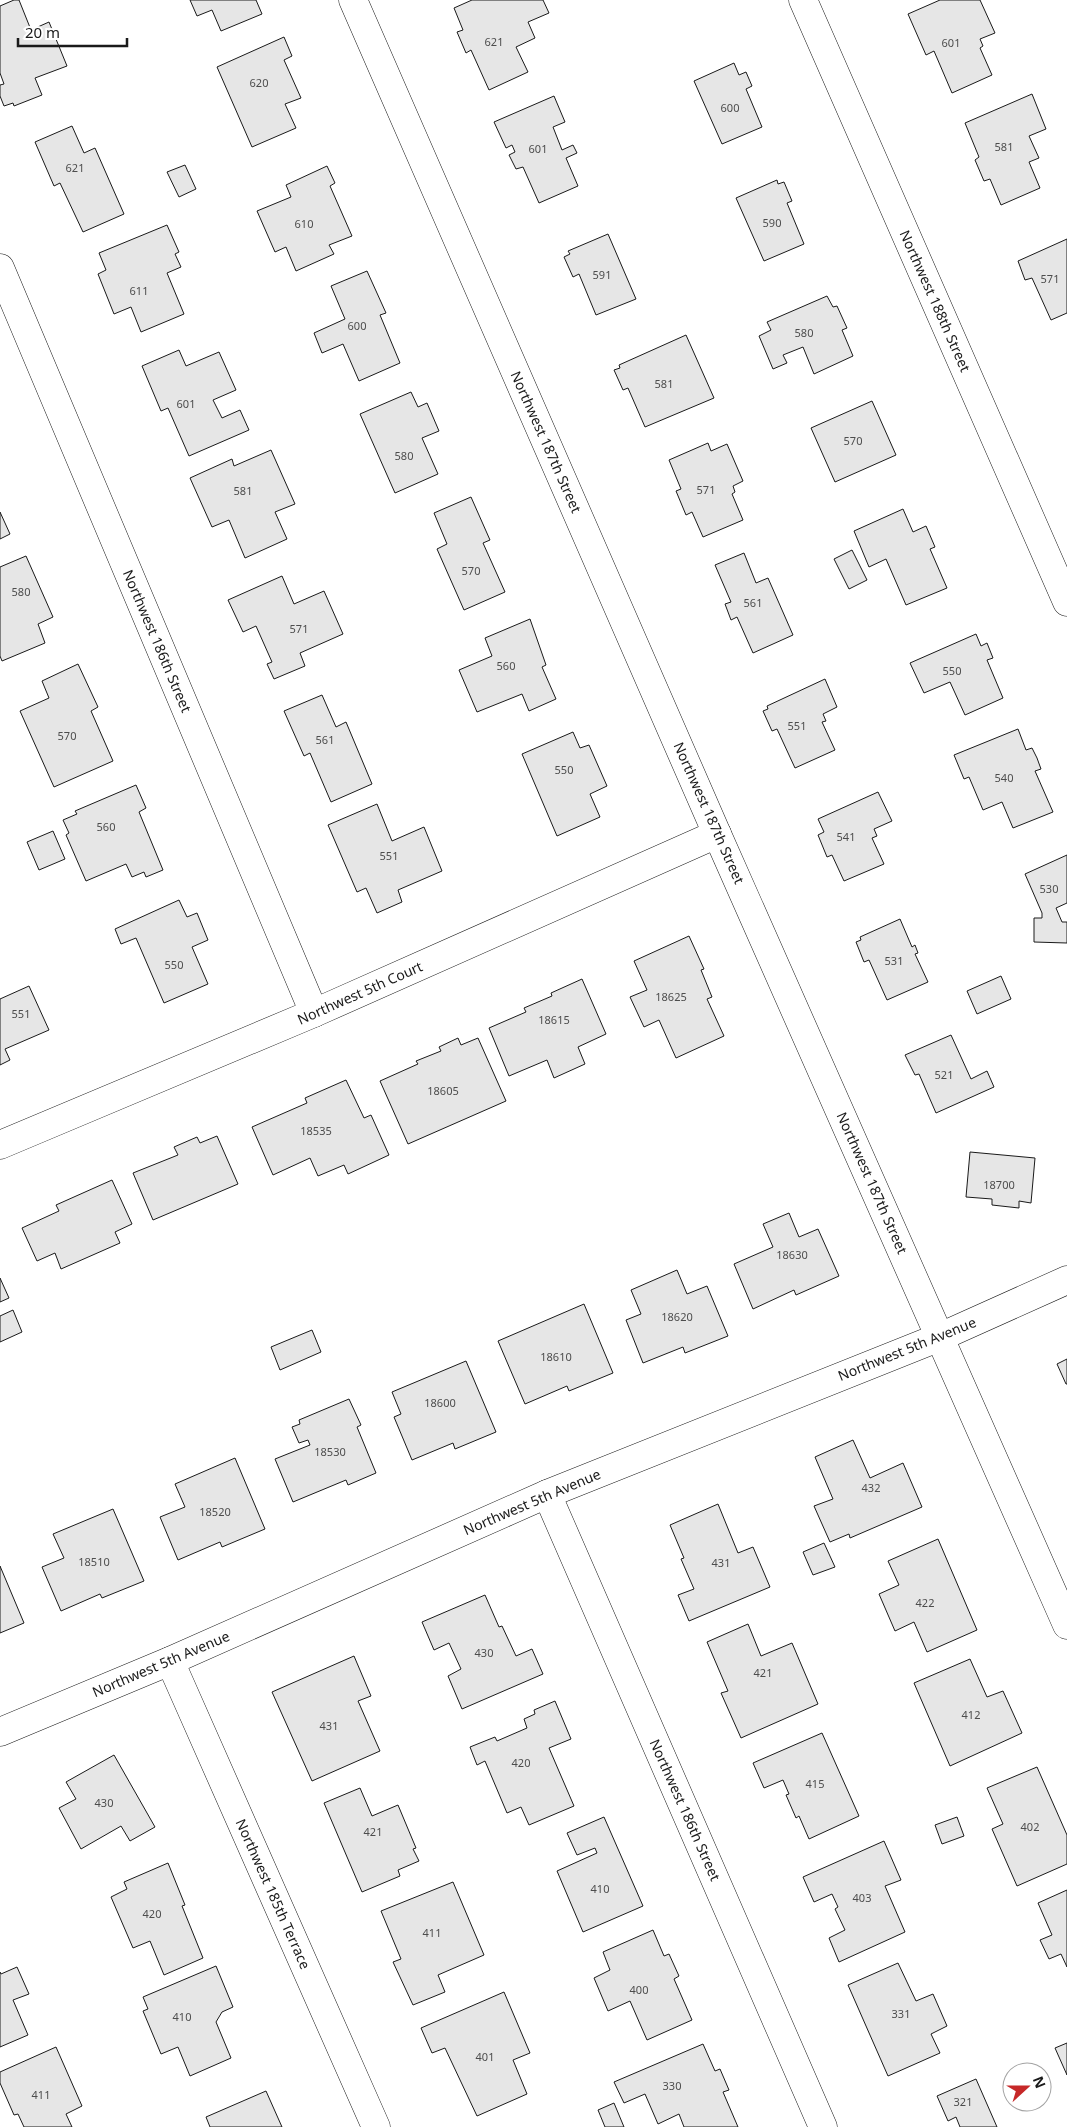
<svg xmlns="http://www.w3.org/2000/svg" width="1067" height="2127" viewBox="0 0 1067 2127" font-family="'Noto Sans',sans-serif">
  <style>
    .building { fill: #e6e6e6; stroke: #1a1a1a }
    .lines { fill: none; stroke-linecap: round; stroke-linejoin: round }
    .minor-casing { stroke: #1a1a1a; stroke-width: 29 }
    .minor { stroke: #fff; stroke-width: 28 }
    .labels { text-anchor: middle; stroke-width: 4; stroke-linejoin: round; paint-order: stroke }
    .number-label { font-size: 11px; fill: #4d4d4d }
    .street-label { font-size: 14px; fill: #1a1a1a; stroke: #fff }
  </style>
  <rect width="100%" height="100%" fill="#fff"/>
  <g class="building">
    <polygon points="14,0 19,0 31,30 49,22 67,66 35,78 42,95 14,106 13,103 4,106 0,96 0,85 4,84 0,73 0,6"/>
    <polygon points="190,0 256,0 262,14 221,31 212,10 197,16"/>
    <polygon points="472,0 543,0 549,13 528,22 535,38 516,47 528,72 489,90 471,50 466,53 457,32 463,30 454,8"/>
    <polygon points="940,0 980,0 995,33 980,39 983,46 980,48 992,75 952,93 934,51 926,55 908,14"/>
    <polygon points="284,37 292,56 284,60 301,98 285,104 296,128 252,147 217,67"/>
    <polygon points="734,63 739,75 746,72 752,86 746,89 762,127 722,144 694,81"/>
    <polygon points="1032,94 1046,129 1029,136 1039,158 1029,162 1040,188 1001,205 990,179 984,181 975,160 979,157 965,123"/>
    <polygon points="554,96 565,122 553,127 562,150 573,145 577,153 566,158 578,186 539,203 523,167 516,169 509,155 515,152 512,145 506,148 494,122"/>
    <polygon points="72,126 84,153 95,148 124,214 83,232 60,183 54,186 35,142"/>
    <polygon points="185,165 196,189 179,197 167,172"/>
    <polygon points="327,166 335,183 330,186 352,236 329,245 334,254 296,271 286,247 275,252 257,211 291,197 286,185"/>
    <polygon points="777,180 778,184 784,182 792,201 787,203 804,244 764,261 736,198"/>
    <polygon points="167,225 179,252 175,254 181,267 167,273 184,314 141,332 131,307 114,314 98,274 106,270 99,253"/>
    <polygon points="608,234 636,299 596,315 579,274 573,277 564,257 570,254 568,251"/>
    <polygon points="1067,239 1067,313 1051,320 1032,278 1025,280 1018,261"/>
    <polygon points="367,271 386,313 380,315 400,363 359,381 343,344 322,353 314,333 345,319 331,286"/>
    <polygon points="827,296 833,307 837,306 847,328 842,330 853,356 814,374 803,347 783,355 787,363 773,369 759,336 771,330 767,322"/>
    <polygon points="686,335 714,398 645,427 628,388 623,390 614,370 620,368 619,365"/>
    <polygon points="179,350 186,366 219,352 236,390 213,400 222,418 240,410 249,430 189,456 168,408 161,411 142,366"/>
    <polygon points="411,392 418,407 427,403 439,431 422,438 438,474 395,493 360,414"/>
    <polygon points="872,401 896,455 835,482 811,428"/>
    <polygon points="708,443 711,451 727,444 743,481 733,486 735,492 732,494 743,520 703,537 692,512 686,515 676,491 681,489 669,460"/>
    <polygon points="271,450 295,504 275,512 287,539 245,558 229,520 212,527 190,478 232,459 234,466"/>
    <polygon points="471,497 490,540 483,543 505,592 464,610 437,549 447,544 434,513"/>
    <polygon points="903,509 913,532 926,526 935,547 930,549 947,588 906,605 886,559 869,567 854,531"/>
    <polygon points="0,512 10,534 0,539"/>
    <polygon points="852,550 867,580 849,589 834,559"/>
    <polygon points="744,553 756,583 768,578 793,635 753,653 737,617 731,620 725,604 731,602 715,565"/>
    <polygon points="26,556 53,617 38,624 45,643 2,661 0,656 0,567"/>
    <polygon points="282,576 294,604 324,591 343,634 300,653 305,666 274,679 267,664 272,662 256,626 243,632 228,600"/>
    <polygon points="530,619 546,665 542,667 556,699 529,711 522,694 477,712 459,670 492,656 485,638"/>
    <polygon points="976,634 981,646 987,643 993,658 987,660 1003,698 965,715 950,682 924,693 910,663"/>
    <polygon points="78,664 98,707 91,711 113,761 54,787 20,711 49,698 42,681"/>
    <polygon points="825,679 837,707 823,714 826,721 822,722 835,750 795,768 777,729 772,731 763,711 768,709 767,706"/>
    <polygon points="322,695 336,727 346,722 372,784 331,802 310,753 304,756 284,711"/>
    <polygon points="1018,729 1026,750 1032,748 1037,758 1041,769 1035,771 1053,812 1013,828 1002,802 983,810 969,777 964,779 954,755"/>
    <polygon points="573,732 580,748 589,745 607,786 590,794 600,817 557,836 522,754"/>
    <polygon points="136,785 146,808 139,812 163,870 146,877 144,872 132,877 126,864 86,881 66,835 69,833 63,820 77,814 75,811"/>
    <polygon points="878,792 892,821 874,829 877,836 872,838 884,864 844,881 832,855 827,857 818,835 824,832 818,819"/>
    <polygon points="377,804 392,841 424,827 442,871 398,890 402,902 377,913 366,888 357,892 328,825"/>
    <polygon points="53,831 65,859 39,870 27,842"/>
    <polygon points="1067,855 1067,903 1056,908 1062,922 1067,922 1067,943 1034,942 1034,918 1042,918 1042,913 1025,874"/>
    <polygon points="179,900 187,917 197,913 208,940 192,947 208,984 164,1003 136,938 121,944 115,929"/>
    <polygon points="900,919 912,947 915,945 918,953 915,954 928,982 887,1000 869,960 864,962 856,942 861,940 860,937"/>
    <polygon points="689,936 704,969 701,970 712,997 707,999 724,1036 676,1058 659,1020 644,1027 630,997 647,990 634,961"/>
    <polygon points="1001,976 1011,999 977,1014 967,991"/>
    <polygon points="582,979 606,1034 578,1047 585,1064 554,1078 547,1060 509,1076 489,1028 526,1012 524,1008 552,996 551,993"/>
    <polygon points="29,986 49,1030 5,1049 10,1060 0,1065 0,999"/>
    <polygon points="951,1035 971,1079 987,1071 994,1087 936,1113 919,1074 915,1075 905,1055"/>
    <polygon points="458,1038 461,1045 478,1038 506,1101 408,1144 380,1081 418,1064 416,1061 441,1051 439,1047"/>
    <polygon points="346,1080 364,1118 371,1115 389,1155 348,1174 344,1165 318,1176 310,1158 273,1175 252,1127 307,1103 305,1098"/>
    <polygon points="217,1136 238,1184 153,1220 133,1173 178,1155 174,1147 197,1137 200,1143"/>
    <polygon points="970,1152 1035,1158 1031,1203 1019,1201 1019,1208 992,1205 992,1199 966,1197"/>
    <polygon points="112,1180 132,1224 115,1232 120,1243 61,1269 55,1253 37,1261 22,1228 59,1211 56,1205"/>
    <polygon points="789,1213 799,1237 818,1229 839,1276 796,1295 794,1290 753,1309 734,1264 773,1247 763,1224"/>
    <polygon points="677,1270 687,1294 707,1286 728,1336 685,1353 683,1347 643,1363 626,1320 641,1314 631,1290"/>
    <polygon points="0,1278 9,1298 0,1302"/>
    <polygon points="584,1304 613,1373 569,1391 567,1386 525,1404 498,1341"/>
    <polygon points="13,1310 22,1332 0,1342 0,1316"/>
    <polygon points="312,1330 321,1352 280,1370 271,1347"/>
    <polygon points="1067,1359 1067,1384 1066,1384 1057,1364"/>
    <polygon points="466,1361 496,1432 455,1449 453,1443 412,1460 394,1417 401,1414 392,1392"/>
    <polygon points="349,1399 361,1425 357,1427 376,1473 348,1485 346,1480 293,1502 275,1459 310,1445 308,1440 299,1443 292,1427 300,1424 299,1420"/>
    <polygon points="853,1440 870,1478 903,1463 922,1507 850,1538 849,1534 830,1542 814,1506 833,1499 815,1457"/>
    <polygon points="235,1458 265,1529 222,1547 220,1542 178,1560 160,1517 185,1507 175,1484"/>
    <polygon points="718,1504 738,1553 753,1547 770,1587 689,1621 678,1595 694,1589 681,1559 684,1558 670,1525"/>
    <polygon points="113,1509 144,1581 102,1598 100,1594 61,1611 42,1567 64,1558 53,1534"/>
    <polygon points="938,1539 977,1630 927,1652 914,1622 895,1631 879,1594 899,1585 888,1561"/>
    <polygon points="824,1543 835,1567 813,1575 803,1552"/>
    <polygon points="0,1566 24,1623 0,1633"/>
    <polygon points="485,1595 499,1627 502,1626 516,1656 532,1649 543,1674 462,1709 448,1676 461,1669 449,1643 434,1650 422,1622"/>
    <polygon points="748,1624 761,1656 792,1643 818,1704 741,1738 721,1693 728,1691 707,1642"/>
    <polygon points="354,1656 371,1696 358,1701 380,1751 312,1781 272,1692"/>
    <polygon points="970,1659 987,1697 1003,1691 1022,1733 950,1766 914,1683"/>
    <polygon points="555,1701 571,1739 549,1748 574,1806 529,1825 521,1807 507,1813 485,1761 477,1765 470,1747 495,1737 497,1741 527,1728 524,1719 535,1714 534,1710"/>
    <polygon points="822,1733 859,1816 809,1839 799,1816 796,1818 786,1795 789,1794 783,1780 764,1788 753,1763"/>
    <polygon points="114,1755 155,1827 130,1841 121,1826 81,1849 59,1808 76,1799 66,1782"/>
    <polygon points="1037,1767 1067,1835 1067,1864 1017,1886 992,1829 1003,1824 987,1788"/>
    <polygon points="360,1788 372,1816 398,1805 416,1848 413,1849 419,1861 398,1870 400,1876 362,1892 324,1803"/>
    <polygon points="604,1817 643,1906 583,1932 557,1871 597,1853 595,1848 577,1855 567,1833"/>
    <polygon points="957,1817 964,1836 942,1844 935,1825"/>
    <polygon points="884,1841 901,1880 885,1886 905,1932 839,1962 829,1938 845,1930 835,1909 838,1907 832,1894 814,1902 803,1877"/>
    <polygon points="168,1863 185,1905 182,1906 203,1958 164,1975 150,1941 133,1948 111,1897 127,1889 124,1882"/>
    <polygon points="453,1882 484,1955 438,1975 445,1992 413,2005 393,1962 401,1959 381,1911"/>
    <polygon points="1067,1890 1067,1967 1061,1954 1049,1959 1040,1940 1052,1935 1038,1903"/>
    <polygon points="653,1930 664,1956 669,1954 679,1976 674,1979 692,2020 647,2040 630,2001 608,2011 594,1978 610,1970 603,1952"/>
    <polygon points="898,1963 916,2001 933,1994 947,2026 931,2034 940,2053 888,2076 848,1985"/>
    <polygon points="216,1966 233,2007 222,2012 216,2022 231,2058 190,2076 178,2047 161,2054 143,2011 148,2009 143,1997"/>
    <polygon points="17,1967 29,1994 13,2000 28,2035 0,2047 0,1972 1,1974"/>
    <polygon points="504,1992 530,2053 513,2060 527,2094 477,2116 445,2048 432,2053 421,2028"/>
    <polygon points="1067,2043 1067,2075 1055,2048"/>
    <polygon points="703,2044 715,2071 720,2069 729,2090 723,2092 738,2127 684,2127 679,2114 658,2124 645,2094 624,2103 614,2082"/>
    <polygon points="56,2047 82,2106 66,2114 72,2127 24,2127 18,2114 14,2115 0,2083 0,2072"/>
    <polygon points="976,2079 997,2127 960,2127 956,2117 948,2121 937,2096"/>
    <polygon points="266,2091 282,2127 210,2127 206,2117"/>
    <polygon points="614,2103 624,2127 605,2127 598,2110"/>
  </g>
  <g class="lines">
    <defs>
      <g id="minor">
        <polyline points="353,0 717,834 1067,1625"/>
        <polyline points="803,0 1067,602"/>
        <polyline points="0,268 314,1013"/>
        <polyline points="0,1145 314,1013 717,834"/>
        <polyline points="547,1494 823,2127"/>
        <polyline points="170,1661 376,2127"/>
        <polyline points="0,1732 170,1661 547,1494 940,1337 1067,1280"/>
      </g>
    </defs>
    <use href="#minor" class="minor-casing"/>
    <use href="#minor" class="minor"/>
  </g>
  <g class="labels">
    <g class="number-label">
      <text x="494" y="46">621</text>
      <text x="951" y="47">601</text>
      <text x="259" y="87">620</text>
      <text x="730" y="112">600</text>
      <text x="1004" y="151">581</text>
      <text x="538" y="153">601</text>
      <text x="75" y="172">621</text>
      <text x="772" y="227">590</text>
      <text x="304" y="228">610</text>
      <text x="602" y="279">591</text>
      <text x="1050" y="283">571</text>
      <text x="139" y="295">611</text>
      <text x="357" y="330">600</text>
      <text x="804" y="337">580</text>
      <text x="664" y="388">581</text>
      <text x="186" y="408">601</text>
      <text x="853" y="445">570</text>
      <text x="404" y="460">580</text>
      <text x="706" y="494">571</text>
      <text x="243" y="495">581</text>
      <text x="471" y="575">570</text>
      <text x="21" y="596">580</text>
      <text x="753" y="607">561</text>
      <text x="299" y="633">571</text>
      <text x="506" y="670">560</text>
      <text x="952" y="675">550</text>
      <text x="797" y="730">551</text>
      <text x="67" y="740">570</text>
      <text x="325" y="744">561</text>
      <text x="564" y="774">550</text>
      <text x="1004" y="782">540</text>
      <text x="106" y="831">560</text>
      <text x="846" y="841">541</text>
      <text x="389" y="860">551</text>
      <text x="1049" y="893">530</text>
      <text x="894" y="965">531</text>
      <text x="174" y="969">550</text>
      <text x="671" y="1001">18625</text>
      <text x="21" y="1018">551</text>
      <text x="554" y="1024">18615</text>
      <text x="944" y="1079">521</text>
      <text x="443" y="1095">18605</text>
      <text x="316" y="1135">18535</text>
      <text x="999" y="1189">18700</text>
      <text x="792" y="1259">18630</text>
      <text x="677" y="1321">18620</text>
      <text x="556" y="1361">18610</text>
      <text x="440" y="1407">18600</text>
      <text x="330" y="1456">18530</text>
      <text x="871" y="1492">432</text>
      <text x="215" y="1516">18520</text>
      <text x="94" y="1566">18510</text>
      <text x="721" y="1567">431</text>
      <text x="925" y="1607">422</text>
      <text x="484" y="1657">430</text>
      <text x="763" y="1677">421</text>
      <text x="971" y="1719">412</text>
      <text x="329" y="1730">431</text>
      <text x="521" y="1767">420</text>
      <text x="815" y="1788">415</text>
      <text x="104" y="1807">430</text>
      <text x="1030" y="1831">402</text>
      <text x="373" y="1836">421</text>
      <text x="600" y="1893">410</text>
      <text x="862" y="1902">403</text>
      <text x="152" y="1918">420</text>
      <text x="432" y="1937">411</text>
      <text x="639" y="1994">400</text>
      <text x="901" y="2018">331</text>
      <text x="182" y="2021">410</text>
      <text x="485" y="2061">401</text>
      <text x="672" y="2090">330</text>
      <text x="41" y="2099">411</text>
      <text x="963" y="2106">321</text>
    </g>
    <g class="street-label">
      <text transform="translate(935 301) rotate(66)" y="5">Northwest 188th Street</text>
      <text transform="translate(546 442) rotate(66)" y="5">Northwest 187th Street</text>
      <text transform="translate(157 641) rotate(67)" y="5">Northwest 186th Street</text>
      <text transform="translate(709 813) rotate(66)" y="5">Northwest 187th Street</text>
      <text transform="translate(360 993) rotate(-24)" y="5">Northwest 5th Court</text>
      <text transform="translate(872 1183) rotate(66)" y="5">Northwest 187th Street</text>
      <text transform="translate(907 1349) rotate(-22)" y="5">Northwest 5th Avenue</text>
      <text transform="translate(532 1502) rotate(-23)" y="5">Northwest 5th Avenue</text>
      <text transform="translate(161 1664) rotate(-23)" y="5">Northwest 5th Avenue</text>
      <text transform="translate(685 1810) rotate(66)" y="5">Northwest 186th Street</text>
      <text transform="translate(273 1894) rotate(66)" y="5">Northwest 185th Terrace</text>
    </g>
  </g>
  <g transform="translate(1027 2087) rotate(69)"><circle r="24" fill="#ffffff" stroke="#a3a3a3"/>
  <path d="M0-4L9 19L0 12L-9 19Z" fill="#c62828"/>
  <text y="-8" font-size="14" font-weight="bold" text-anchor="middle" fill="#1a1a1a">N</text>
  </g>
  <path d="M18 38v8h109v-8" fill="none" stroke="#1a1a1a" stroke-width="2.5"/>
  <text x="25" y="38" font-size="15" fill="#1a1a1a" stroke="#ffffff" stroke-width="4" paint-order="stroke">20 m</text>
</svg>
